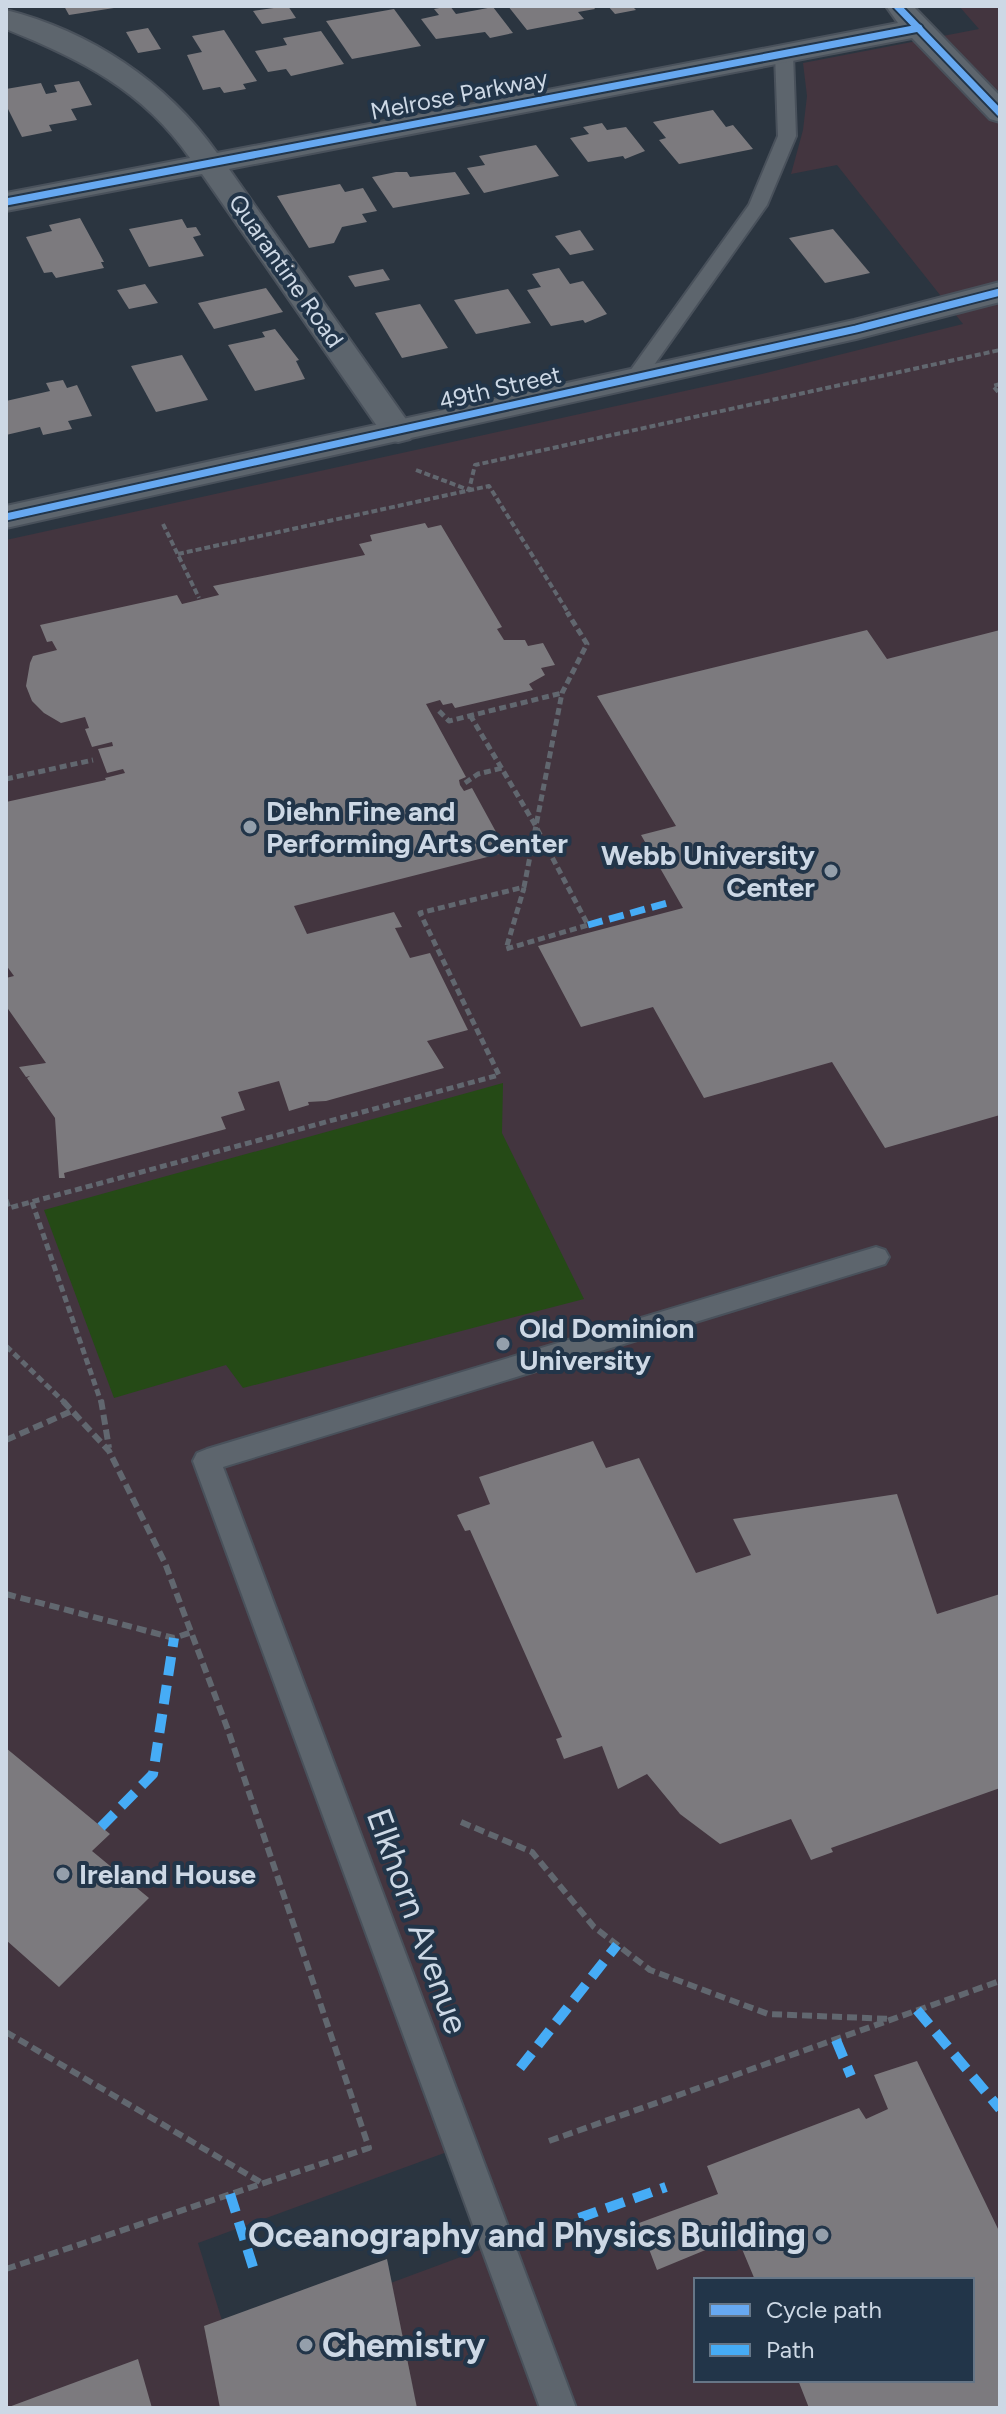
<svg xmlns="http://www.w3.org/2000/svg" width="1006" height="2414" viewBox="0 0 1006 2414" font-family="Figtree,sans-serif">
  <style>
    .education { fill: #43353f; fill-rule: evenodd }
    .green { fill: #254a16 }
    .building { fill: #7c7a7e }
    .lines { fill: none; stroke-linecap: round; stroke-linejoin: round }
    .service-casing { stroke: #49515b; stroke-width: 4 }
    .minor-casing { stroke: #49515b; stroke-width: 4 }
    .tertiary-casing { stroke: #49515b; stroke-width: 4 }
    .path-far2 { stroke: #61676f; stroke-width: 4; stroke-dasharray: 6 3; stroke-linecap: butt }
    .path-far1 { stroke: #61676f; stroke-width: 5; stroke-dasharray: 7 4; stroke-linecap: butt }
    .path { stroke: #61676f; stroke-width: 6; stroke-dasharray: 10 5; stroke-linecap: butt }
    .service { fill: #5d656d; fill-rule: evenodd }
    .minor { fill: #5d656d; fill-rule: evenodd }
    .tertiary { fill: #5d656d; fill-rule: evenodd }
    .quiet-far1 { stroke: #46acf6; stroke-width: 7; stroke-dasharray: 15 7; stroke-linecap: butt }
    .quiet { stroke: #46acf6; stroke-width: 10; stroke-dasharray: 19 10; stroke-linecap: butt }
    .cycleway-casing { stroke: #223549; stroke-width: 11 }
    .cycleway { stroke: #66a8f1; stroke-width: 7 }
    .poi-dot { fill: #949fab; stroke: #223549; stroke-width: 3 }
    .labels { text-anchor: middle; stroke-width: 8; stroke-linejoin: round; paint-order: stroke }
    .far-street-label { font-size: 24px; fill: #cdd8e5; stroke: #223549 }
    .poi-label { font-size: 28px; font-weight: bold; fill: #cdd8e5; stroke: #223549; text-anchor: start }
    .near-street-label { font-size: 34px; fill: #cdd8e5; stroke: #223549 }
    .near-poi-label { font-size: 34px; font-weight: bold; fill: #cdd8e5; stroke: #223549; text-anchor: end }
  </style>
  <rect width="100%" height="100%" fill="#2b3540"/>
  <path class="education" d="M959,6H1000V2408H6V540L762,374L963,324L837,165L791,174L803,130L807,96L803,63L979,29ZM458,2148L493,2245L229,2343L198,2243ZM696,2280H972V2380H696Z"/>
  <polygon class="green" points="503,1083 502,1133 584,1299 243,1388 226,1365 114,1398 44,1210"/>
  <g class="building">
    <polygon points="64,6 114,6 114,8 69,15"/>
    <polygon points="288,6 296,18 262,24 253,11"/>
    <polygon points="450,6 456,14 493,7 513,33 490,38 485,32 436,39 421,19 439,15 434,9"/>
    <polygon points="508,6 593,6 595,9 578,12 584,19 527,30"/>
    <polygon points="608,6 632,6 636,10 615,14"/>
    <polygon points="394,9 421,46 352,59 326,21"/>
    <polygon points="148,28 161,49 138,53 126,32"/>
    <polygon points="224,30 257,81 243,84 246,89 224,93 220,87 203,90 187,55 202,52 192,36"/>
    <polygon points="321,31 344,64 291,76 286,69 268,72 255,51 287,45 283,38"/>
    <polygon points="79,81 92,105 71,109 77,120 49,125 52,131 22,137 6,105 6,89 41,83 46,94 57,92 54,85"/>
    <polygon points="713,110 726,127 733,125 753,149 679,164 659,140 666,138 653,122"/>
    <polygon points="602,123 607,130 626,127 645,151 625,159 623,156 588,162 570,138 589,134 583,127"/>
    <polygon points="536,145 559,176 484,193 467,168 485,165 479,156"/>
    <polygon points="396,172 407,172 410,177 455,172 470,194 393,208 372,177"/>
    <polygon points="340,184 345,192 363,188 377,211 362,214 367,222 342,227 334,243 309,248 277,196"/>
    <polygon points="80,218 104,262 101,262 104,268 56,278 52,272 44,273 26,237 52,231 49,225"/>
    <polygon points="182,219 187,228 196,227 201,235 193,237 204,256 149,267 129,229"/>
    <polygon points="833,229 870,273 825,283 789,238"/>
    <polygon points="580,230 594,250 570,255 555,236"/>
    <polygon points="559,268 570,284 583,281 607,314 585,323 583,320 551,326 527,290 541,287 532,274"/>
    <polygon points="383,269 390,280 355,287 348,276"/>
    <polygon points="145,284 158,303 129,309 117,290"/>
    <polygon points="266,288 283,312 214,329 198,303"/>
    <polygon points="508,289 531,323 476,334 454,300"/>
    <polygon points="420,304 448,348 402,358 375,313"/>
    <polygon points="275,329 299,360 296,361 305,379 255,391 228,345 265,337 262,332"/>
    <polygon points="182,355 208,400 156,412 131,366"/>
    <polygon points="63,380 67,388 77,385 92,416 68,421 72,429 43,435 40,427 6,435 6,401 50,391 46,383"/>
    <polygon points="425,523 428,528 441,525 502,627 497,629 504,640 525,640 528,646 543,643 555,665 541,668 545,675 529,684 533,690 455,708 452,703 443,705 440,700 426,704 466,777 459,780 460,785 464,791 472,788 507,852 294,906 307,934 394,912 402,927 395,928 410,958 430,953 468,1030 427,1041 444,1068 326,1101 308,1102 309,1105 289,1111 279,1081 238,1092 245,1110 221,1117 226,1129 64,1173 65,1178 59,1178 55,1118 27,1078 30,1076 26,1077 19,1067 46,1063 6,1006 6,978 14,976 6,965 6,802 106,780 105,778 125,773 123,769 107,773 98,749 113,746 112,742 92,747 85,729 89,728 85,717 61,723 44,713 32,701 26,686 30,663 33,656 57,650 52,641 47,642 40,625 177,595 182,604 219,595 213,586 365,555 359,544 372,541 370,535"/>
    <polygon points="867,630 887,659 1000,630 1000,1115 885,1148 832,1062 704,1098 653,1007 581,1027 538,946 683,908 641,835 676,826 597,696"/>
    <polygon points="593,1441 606,1468 639,1458 696,1573 751,1555 733,1519 897,1494 937,1614 1000,1594 1000,1788 831,1848 833,1852 811,1860 791,1819 720,1844 680,1814 647,1774 618,1789 602,1746 564,1759 556,1739 562,1737 470,1530 465,1531 457,1515 490,1504 479,1477"/>
    <polygon points="6,1748 110,1834 92,1851 149,1898 59,1987 6,1940"/>
    <polygon points="917,2061 1000,2233 1000,2408 809,2408 798,2380 972,2380 972,2280 755,2280 737,2237 657,2270 639,2223 718,2194 707,2166 859,2108 866,2119 888,2109 874,2075"/>
    <polygon points="387,2259 417,2408 220,2408 204,2326"/>
    <polygon points="138,2359 152,2408 6,2408"/>
  </g>
  <g class="lines">
    <defs>
      <g id="service">
        <polygon points="784,49 793,54 796,136 767,205 642,382 628,382 625,378 749,205 778,136 775,54"/>
        <polygon points="876,1247 885,1250 889,1257 885,1264 223,1467 576,2408 540,2408 193,1461 197,1453 207,1449"/>
      </g>
      <path id="minor" d="M886,6H913L1000,96V122L990,119L912,38L229,169L415,432L410,439L398,442L386,439L202,174L6,211V193L190,158C143,90 80,59 6,29V10C90,31 167,82 217,153L898,23Z"/>
      <polygon id="tertiary" points="1000,282 1000,302 856,339 6,528 6,506 854,320"/>
    </defs>
    <use href="#service" class="service-casing"/>
    <use href="#minor" class="minor-casing"/>
    <use href="#tertiary" class="tertiary-casing"/>
    <g class="path-far2">
      <polyline points="1000,384 993,386 1000,394"/>
      <polyline points="416,470 469,490 475,465 1000,350"/>
      <polyline points="163,524 199,598"/>
      <polyline points="178,554 489,486 569,614"/>
    </g>
    <g class="path-far1">
      <polyline points="439,711 449,721 562,693"/>
      <polyline points="470,715 534,823 588,925 506,949 524,888"/>
      <polyline points="6,779 93,760"/>
      <polyline points="465,783 478,774 502,768"/>
      <polyline points="6,1200 9,1208 499,1075 420,913 524,887 562,693 587,644 567,612"/>
      <polyline points="32,1202 101,1402"/>
      <polyline points="6,1346 64,1402"/>
    </g>
    <g class="path">
      <polyline points="101,1400 109,1448"/>
      <polyline points="6,1440 72,1411"/>
      <polyline points="6,1594 174,1638 192,1632"/>
      <polyline points="461,1822 532,1852 594,1927 650,1970 768,2014 892,2019"/>
      <polyline points="6,2032 262,2183"/>
      <polyline points="549,2141 1000,1981"/>
      <polyline points="6,2269 369,2148 228,1730 165,1563 109,1451 62,1400"/>
    </g>
    <use href="#service" class="service"/>
    <use href="#minor" class="minor"/>
    <use href="#tertiary" class="tertiary"/>
    <polyline class="quiet-far1" points="588,925 671,902"/>
    <g class="quiet">
      <polyline points="101,1827 153,1774 174,1638"/>
      <polyline points="917,2010 1000,2109"/>
      <polyline points="836,2040 851,2076"/>
      <polyline points="520,2068 617,1945"/>
      <polyline points="230,2194 253,2267"/>
      <polyline points="579,2218 666,2187"/>
    </g>
    <defs>
      <g id="cycleway">
        <polyline points="897,6 1000,113"/>
        <polyline points="6,202 919,28"/>
        <polyline points="6,517 856,329 1000,292"/>
      </g>
    </defs>
    <use href="#cycleway" class="cycleway-casing"/>
    <use href="#cycleway" class="cycleway"/>
  </g>
  <g class="poi-dot">
    <circle cx="250" cy="827" r="8"/>
    <circle cx="831" cy="871" r="8"/>
    <circle cx="503" cy="1344" r="8"/>
    <circle cx="63" cy="1874" r="8"/>
    <circle cx="822" cy="2235" r="8"/>
    <circle cx="306" cy="2345" r="8"/>
  </g>
  <g class="labels">
    <g class="far-street-label">
      <text transform="translate(459 95) rotate(-11)" y="8">Melrose Parkway</text>
      <text transform="translate(286 271) rotate(55)" y="8">Quarantine Road</text>
      <text transform="translate(500 388) rotate(-13)" y="8">49th Street</text>
    </g>
    <g class="poi-label">
      <text x="266" y="821">Diehn Fine and<tspan x="266" dy="32">Performing Arts Center</tspan></text>
      <text x="815" y="865" text-anchor="end">Webb University<tspan x="815" dy="32">Center</tspan></text>
      <text x="519" y="1338">Old Dominion<tspan x="519" dy="32">University</tspan></text>
      <text x="79" y="1884">Ireland House</text>
    </g>
    <g class="near-street-label">
      <text transform="translate(418 1921) rotate(70)" y="12">Elkhorn Avenue</text>
    </g>
    <g class="near-poi-label">
      <text x="806" y="2247">Oceanography and Physics Building</text>
      <text x="322" y="2357" text-anchor="start">Chemistry</text>
    </g>
  </g>
  <rect width="1006" height="2414" fill="none" stroke="#cdd8e5" stroke-width="16"/>
  <rect x="694" y="2278" width="280" height="104" fill="#223549" stroke="#667687" stroke-width="2"/>
  <rect x="710" y="2304" width="40" height="12" fill="#66a8f1" stroke="#667687" stroke-width="2"/>
  <text x="766" y="2318" font-size="24" fill="#cdd8e5">Cycle path</text>
  <rect x="710" y="2344" width="40" height="12" fill="#46acf6" stroke="#667687" stroke-width="2"/>
  <text x="766" y="2358" font-size="24" fill="#cdd8e5">Path</text>
</svg>
